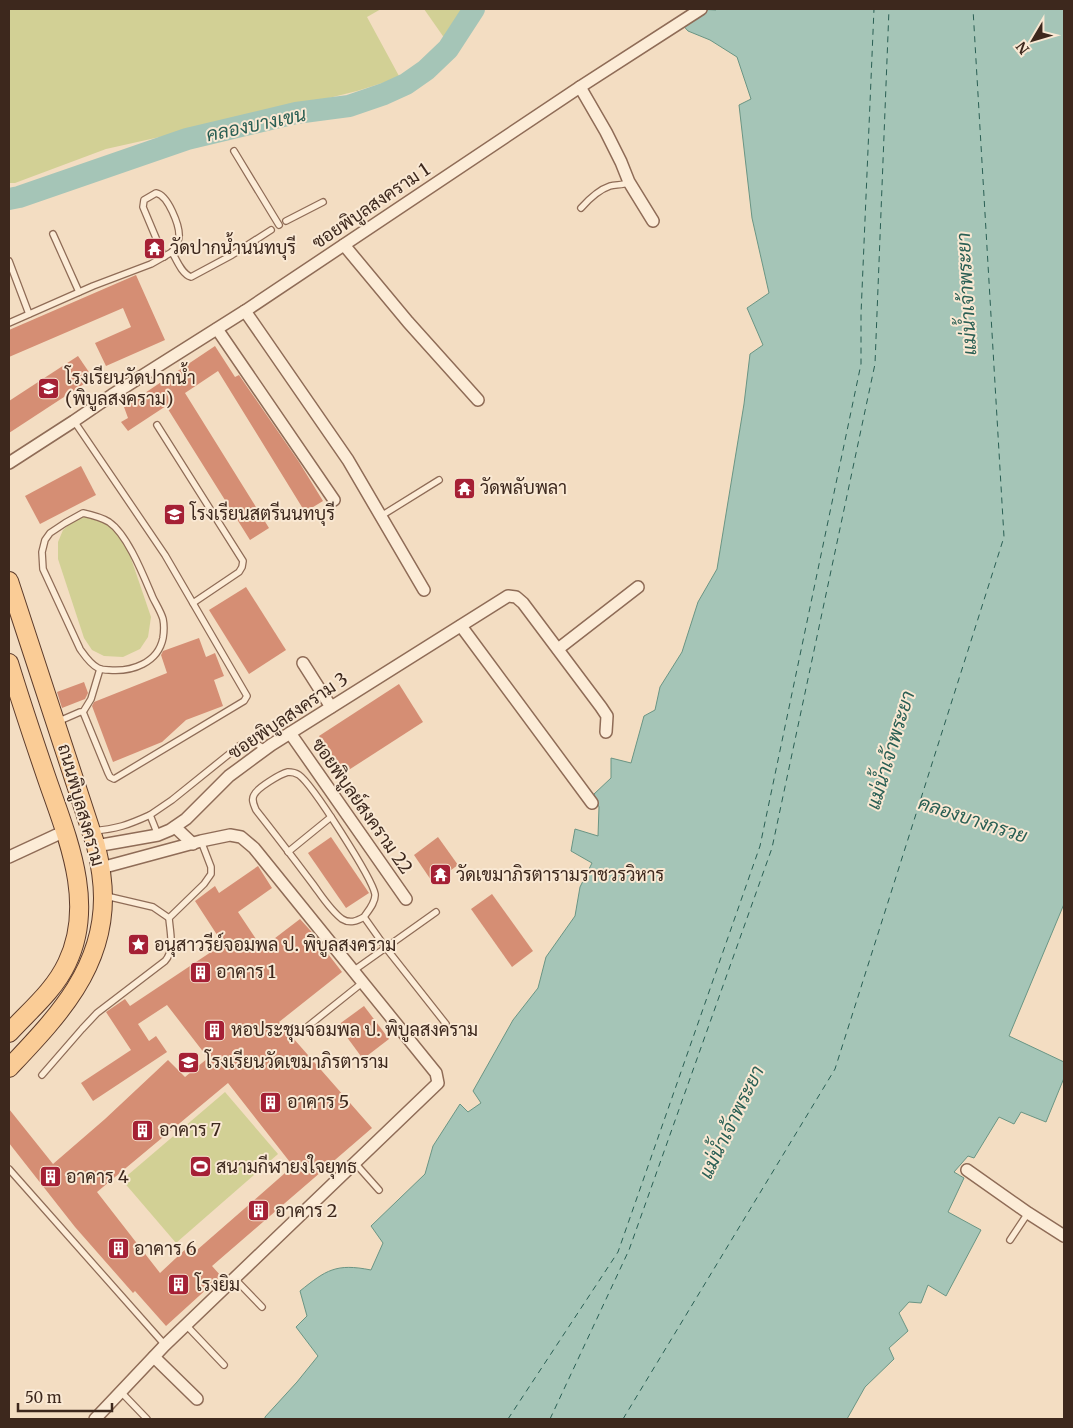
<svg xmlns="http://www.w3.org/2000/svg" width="1073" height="1428" viewBox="0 0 1073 1428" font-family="Merriweather,Sarabun,serif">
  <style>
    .green { fill: #d2d095 }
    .water { fill: #a5c5b7; stroke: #6a9584 }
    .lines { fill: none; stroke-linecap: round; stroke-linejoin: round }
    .river { stroke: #a5c5b7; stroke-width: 22 }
    .ferry { stroke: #2a5f54; stroke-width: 1; stroke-dasharray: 6 5; stroke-linecap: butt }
    .building { fill: #d58e74; fill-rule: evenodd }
    .lane-casing { stroke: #8f6c57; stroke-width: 8 }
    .street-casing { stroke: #8f6c57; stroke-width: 14 }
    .primary-casing { stroke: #5c3b2b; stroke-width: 20 }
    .lane { stroke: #fcecd7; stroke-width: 5.5 }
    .street { stroke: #fcecd7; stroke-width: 11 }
    .primary { stroke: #facc96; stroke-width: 18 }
    .labels { text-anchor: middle; stroke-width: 4; stroke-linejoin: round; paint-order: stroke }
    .street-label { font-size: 18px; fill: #3d281d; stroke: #f9e8d3 }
    .poi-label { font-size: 18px; fill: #3d281d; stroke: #f9e8d3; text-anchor: start }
    .water-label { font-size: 19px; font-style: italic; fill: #2a5f54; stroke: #f9e8d3 }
  </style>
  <rect width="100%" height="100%" fill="#f3ddc2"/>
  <g class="green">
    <polygon points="9,9 381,9 367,17 399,76 395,79 357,91 285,109 106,149 15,183 9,183"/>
    <polygon points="424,9 466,9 445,39"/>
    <polygon points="87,514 112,523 123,535 151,617 148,637 140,649 123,657 104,656 92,650 84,638 58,559 58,542 63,530 73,521"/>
    <polygon points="225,1092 278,1154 176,1243 122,1180"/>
  </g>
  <path class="water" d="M697,9L716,10L717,9H1064V904L1009,1036L1064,1062V1078L1046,1122L1021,1112L1014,1124L999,1117L974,1158L968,1156L954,1172L964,1178L948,1212L981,1230L946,1296L928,1285L921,1303L909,1302L899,1313L908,1331L889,1348L894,1359L865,1387L847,1419H265V1417L297,1382L318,1356L296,1327L307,1316L300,1291C326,1270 336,1263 371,1270L383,1243L371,1226L425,1174L433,1146L460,1104L468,1112L481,1103L473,1091L513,1020L538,988L546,957L575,916L580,887L592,863L571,851L575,829L598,836L599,807L594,794L611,778V758L631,763L644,716L655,710L660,687L682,652L698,602L717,569L744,404L750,354L763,345L747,308L769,293L752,218L739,105L751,99L737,57L710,40L688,31L680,22Z"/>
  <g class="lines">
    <polyline class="river" points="9,199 19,197 187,139 296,113 349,106 384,94 406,84 426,70 448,49 474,9"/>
    <g class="ferry">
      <polyline points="508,1419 618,1252 760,846 861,364 861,314 874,9"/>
      <polyline points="550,1419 629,1250 772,848 875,364 889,9"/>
      <polyline points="623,1419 835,1069 1004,537 973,9"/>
    </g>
  </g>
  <g class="building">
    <polygon points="136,275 165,340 106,366 95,343 131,327 123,308 9,357 9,330"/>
    <polygon points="215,346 235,377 239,375 299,462 323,501 305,512 218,371 185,393 269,528 250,540 166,406 128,431 121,422 128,418 124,407"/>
    <polygon points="78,356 93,378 9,433 9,401"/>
    <polygon points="81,466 96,495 40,524 25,496"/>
    <polygon points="246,587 286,650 249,674 209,610"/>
    <polygon points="199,638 206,657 215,653 224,676 214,680 223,706 186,720 162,742 113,762 92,706 94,702 167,673 161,655 163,651"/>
    <polygon points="84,682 88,693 85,699 62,708 57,692"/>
    <polygon points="399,684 423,722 344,773 319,736"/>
    <polygon points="331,837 369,893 346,908 308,853"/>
    <polygon points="438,837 458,865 433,883 414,855"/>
    <path d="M258,866L272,888L238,912L262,948L300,919L319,940L318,941L342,972L279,1022L372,1128L212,1266L221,1276L166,1326L135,1291L133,1293L75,1227L9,1143V1109L53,1164L105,1119L168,1060L185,1077L208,1058L167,1005L138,1024L149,1041L156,1036L167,1052L93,1101L81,1083L131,1050L106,1012L125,999L130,1006L223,944L195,901L215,886L219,893ZM228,1083L293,1166L197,1250L191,1244L160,1273L97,1192Z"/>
    <polygon points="492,894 533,951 512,967 471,909"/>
    <polygon points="364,1006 389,1039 363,1059 338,1025"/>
  </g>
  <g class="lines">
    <defs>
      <g id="lane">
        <polyline points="234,151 279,225"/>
        <path d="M581,208C589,199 598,190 610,186C616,184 623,186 629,182"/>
        <polyline points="286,221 323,202"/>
        <polyline points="53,234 79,292"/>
        <path d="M164,257L143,207L144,200L156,193C168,195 180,226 179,237C178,243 175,248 172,252"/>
        <polyline points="9,261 29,314"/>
        <path d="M9,323L93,286L151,264L172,252C177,261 182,274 191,277L232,255L271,230"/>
        <polyline points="157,425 243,561 242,567 239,572 193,603"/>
        <path d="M83,513C92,515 101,517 109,522C128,535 144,577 153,598C156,604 161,612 163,619C164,624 164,632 163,638C158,663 132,672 109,670C105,670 102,670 98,668C90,664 85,656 80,649L43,569L42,552L45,540L50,533L65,523Z"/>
        <polyline points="381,516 439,480"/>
        <polyline points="83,712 91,699 100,669"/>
        <polyline points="57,722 80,712 83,712 108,773 110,777 114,779 244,701 247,696 165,555 74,421"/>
        <path d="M92,831C117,829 128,825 150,815"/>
        <path d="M158,835L150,815L172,800L239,746C249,740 257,743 265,749"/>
        <polyline points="288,852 331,817"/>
        <polyline points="106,896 153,907 169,918"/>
        <path d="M364,917C368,911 376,902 375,894C372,878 312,784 299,775C296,773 292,772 288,772C280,774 257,788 254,795C251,800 254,805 256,810C275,834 294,859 312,883C321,895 330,910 342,919C350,924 357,921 364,917L386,948L446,1024"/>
        <polyline points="353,971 436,912"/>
        <polyline points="302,1031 362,983"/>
        <path d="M42,1075L82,1029L97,1013L165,961C175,950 170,932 169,918L204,884L211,874V867L201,841"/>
        <polyline points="355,1163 379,1190"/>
        <polyline points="9,1169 165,1345"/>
        <polyline points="1010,1240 1028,1213"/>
        <polyline points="234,1278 262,1307"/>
        <polyline points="186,1325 224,1365"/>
        <polyline points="121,1392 147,1419"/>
      </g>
      <g id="street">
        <polyline points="580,87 606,132 621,162 629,182 653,221"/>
        <polyline points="344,245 408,322 478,400"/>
        <polyline points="245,311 348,460 424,590"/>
        <polyline points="217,329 334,500"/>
        <polyline points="9,463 74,421 112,395 245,311 580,87 701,9"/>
        <polyline points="461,626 592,803"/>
        <polyline points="558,649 638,587"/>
        <polyline points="303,663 331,707"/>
        <polyline points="290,733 406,899"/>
        <polyline points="175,827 193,844"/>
        <polyline points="96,846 158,835 170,830 186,819 229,776 271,745 508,596 516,597 523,603 601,707 607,716 606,732"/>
        <polyline points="9,857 65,831"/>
        <polyline points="967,1170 1028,1213 1064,1236"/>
        <polyline points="154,1357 197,1399"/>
        <polyline points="95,1419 165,1345 438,1083 436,1073 254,848 241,837 230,835 201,841 101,868"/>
      </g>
      <g id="primary">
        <path d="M9,581L96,846C100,863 103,881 103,898C103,971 55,1019 9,1068"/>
        <path d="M9,663C21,702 34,741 47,779C67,837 96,903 67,963C54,991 29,1011 9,1033"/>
      </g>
    </defs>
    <use href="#lane" class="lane-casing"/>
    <use href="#street" class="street-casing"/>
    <use href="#primary" class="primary-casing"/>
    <use href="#lane" class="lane"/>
    <use href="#street" class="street"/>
    <use href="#primary" class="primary"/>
  </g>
  <defs>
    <symbol id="temple-square" viewBox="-11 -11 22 22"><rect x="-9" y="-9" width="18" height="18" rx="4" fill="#a52035" stroke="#f9e8d3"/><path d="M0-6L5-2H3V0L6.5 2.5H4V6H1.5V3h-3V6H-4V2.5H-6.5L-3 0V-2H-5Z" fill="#fff"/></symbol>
    <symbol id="school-square" viewBox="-11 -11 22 22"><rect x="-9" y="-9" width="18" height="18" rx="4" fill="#a52035" stroke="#f9e8d3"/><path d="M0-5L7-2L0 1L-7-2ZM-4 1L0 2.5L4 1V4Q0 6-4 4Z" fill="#fff"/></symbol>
    <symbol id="sight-square" viewBox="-11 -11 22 22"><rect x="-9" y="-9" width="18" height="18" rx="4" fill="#a52035" stroke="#f9e8d3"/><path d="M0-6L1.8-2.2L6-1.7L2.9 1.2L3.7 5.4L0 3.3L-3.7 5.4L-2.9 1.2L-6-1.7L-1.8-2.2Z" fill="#fff"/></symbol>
    <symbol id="building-square" viewBox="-11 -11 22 22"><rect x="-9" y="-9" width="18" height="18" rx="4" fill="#a52035" stroke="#f9e8d3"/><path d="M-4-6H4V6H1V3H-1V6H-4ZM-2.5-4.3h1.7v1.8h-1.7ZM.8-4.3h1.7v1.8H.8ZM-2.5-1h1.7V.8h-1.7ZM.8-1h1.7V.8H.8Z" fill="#fff"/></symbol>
    <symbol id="stadium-square" viewBox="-11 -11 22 22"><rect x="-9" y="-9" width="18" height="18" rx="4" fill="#a52035" stroke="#f9e8d3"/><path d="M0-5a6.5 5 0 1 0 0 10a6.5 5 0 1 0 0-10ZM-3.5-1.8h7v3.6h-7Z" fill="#fff"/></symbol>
  </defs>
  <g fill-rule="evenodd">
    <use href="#temple-square" x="142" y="236" width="25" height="25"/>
    <use href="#school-square" x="36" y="376" width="25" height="25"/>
    <use href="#temple-square" x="452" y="476" width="25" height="25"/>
    <use href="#school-square" x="162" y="502" width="25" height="25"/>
    <use href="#temple-square" x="428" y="862" width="25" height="25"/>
    <use href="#sight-square" x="126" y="932" width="25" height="25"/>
    <use href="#building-square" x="188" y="960" width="25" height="25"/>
    <use href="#building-square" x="202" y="1018" width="25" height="25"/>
    <use href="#school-square" x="176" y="1050" width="25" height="25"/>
    <use href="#building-square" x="258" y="1090" width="25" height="25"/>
    <use href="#building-square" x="130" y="1118" width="25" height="25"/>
    <use href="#stadium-square" x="188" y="1154" width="25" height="25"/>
    <use href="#building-square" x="38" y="1164" width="25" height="25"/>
    <use href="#building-square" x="246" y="1198" width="25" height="25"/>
    <use href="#building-square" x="106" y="1236" width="25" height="25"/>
    <use href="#building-square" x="166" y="1272" width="25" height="25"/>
  </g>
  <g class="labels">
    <g class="street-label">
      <text transform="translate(371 206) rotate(-34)" y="6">ซอยพิบูลสงคราม 1</text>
      <text transform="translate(288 716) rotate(-34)" y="6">ซอยพิบูลสงคราม 3</text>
      <text transform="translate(81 805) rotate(74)" y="6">ถนนพิบูลสงคราม</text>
      <text transform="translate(362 806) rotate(55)" y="6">ซอยพิบูลย์สงคราม 22</text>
    </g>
    <g class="poi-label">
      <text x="170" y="254">วัดปากน้ำนนทบุรี</text>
      <text x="65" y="384">โรงเรียนวัดปากน้ำ<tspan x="65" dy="21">(พิบูลสงคราม)</tspan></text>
      <text x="480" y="494">วัดพลับพลา</text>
      <text x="190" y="520">โรงเรียนสตรีนนทบุรี</text>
      <text x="456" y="881">วัดเขมาภิรตารามราชวรวิหาร</text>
      <text x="154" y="951">อนุสาวรีย์จอมพล ป. พิบูลสงคราม</text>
      <text x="216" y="978">อาคาร 1</text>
      <text x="231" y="1036">หอประชุมจอมพล ป. พิบูลสงคราม</text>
      <text x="205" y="1068">โรงเรียนวัดเขมาภิรตาราม</text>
      <text x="287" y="1108">อาคาร 5</text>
      <text x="159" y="1136">อาคาร 7</text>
      <text x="216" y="1173">สนามกีฬายงใจยุทธ</text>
      <text x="66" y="1183">อาคาร 4</text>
      <text x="275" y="1217">อาคาร 2</text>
      <text x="134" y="1255">อาคาร 6</text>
      <text x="195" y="1291">โรงยิม</text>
    </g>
    <g class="water-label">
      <text transform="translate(256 124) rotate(-12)" y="7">คลองบางเขน</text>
      <text transform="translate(966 294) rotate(-93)" y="7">แม่น้ำเจ้าพระยา</text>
      <text transform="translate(890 750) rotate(-73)" y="7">แม่น้ำเจ้าพระยา</text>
      <text transform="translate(973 819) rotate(18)" y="7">คลองบางกรวย</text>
      <text transform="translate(731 1122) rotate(-64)" y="7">แม่น้ำเจ้าพระยา</text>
    </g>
  </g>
  <rect width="1073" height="1428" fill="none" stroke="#3d281d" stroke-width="20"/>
  <g transform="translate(1033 40) rotate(232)" stroke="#f9e8d3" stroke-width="4" paint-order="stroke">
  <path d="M0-4L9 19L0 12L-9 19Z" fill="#3d281d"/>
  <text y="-8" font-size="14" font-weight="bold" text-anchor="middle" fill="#3d281d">N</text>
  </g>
  <path d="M18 1403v8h94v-8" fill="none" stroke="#3d281d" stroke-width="2.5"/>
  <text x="25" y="1403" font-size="15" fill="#3d281d" stroke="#f9e8d3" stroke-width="4" paint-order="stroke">50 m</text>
</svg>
